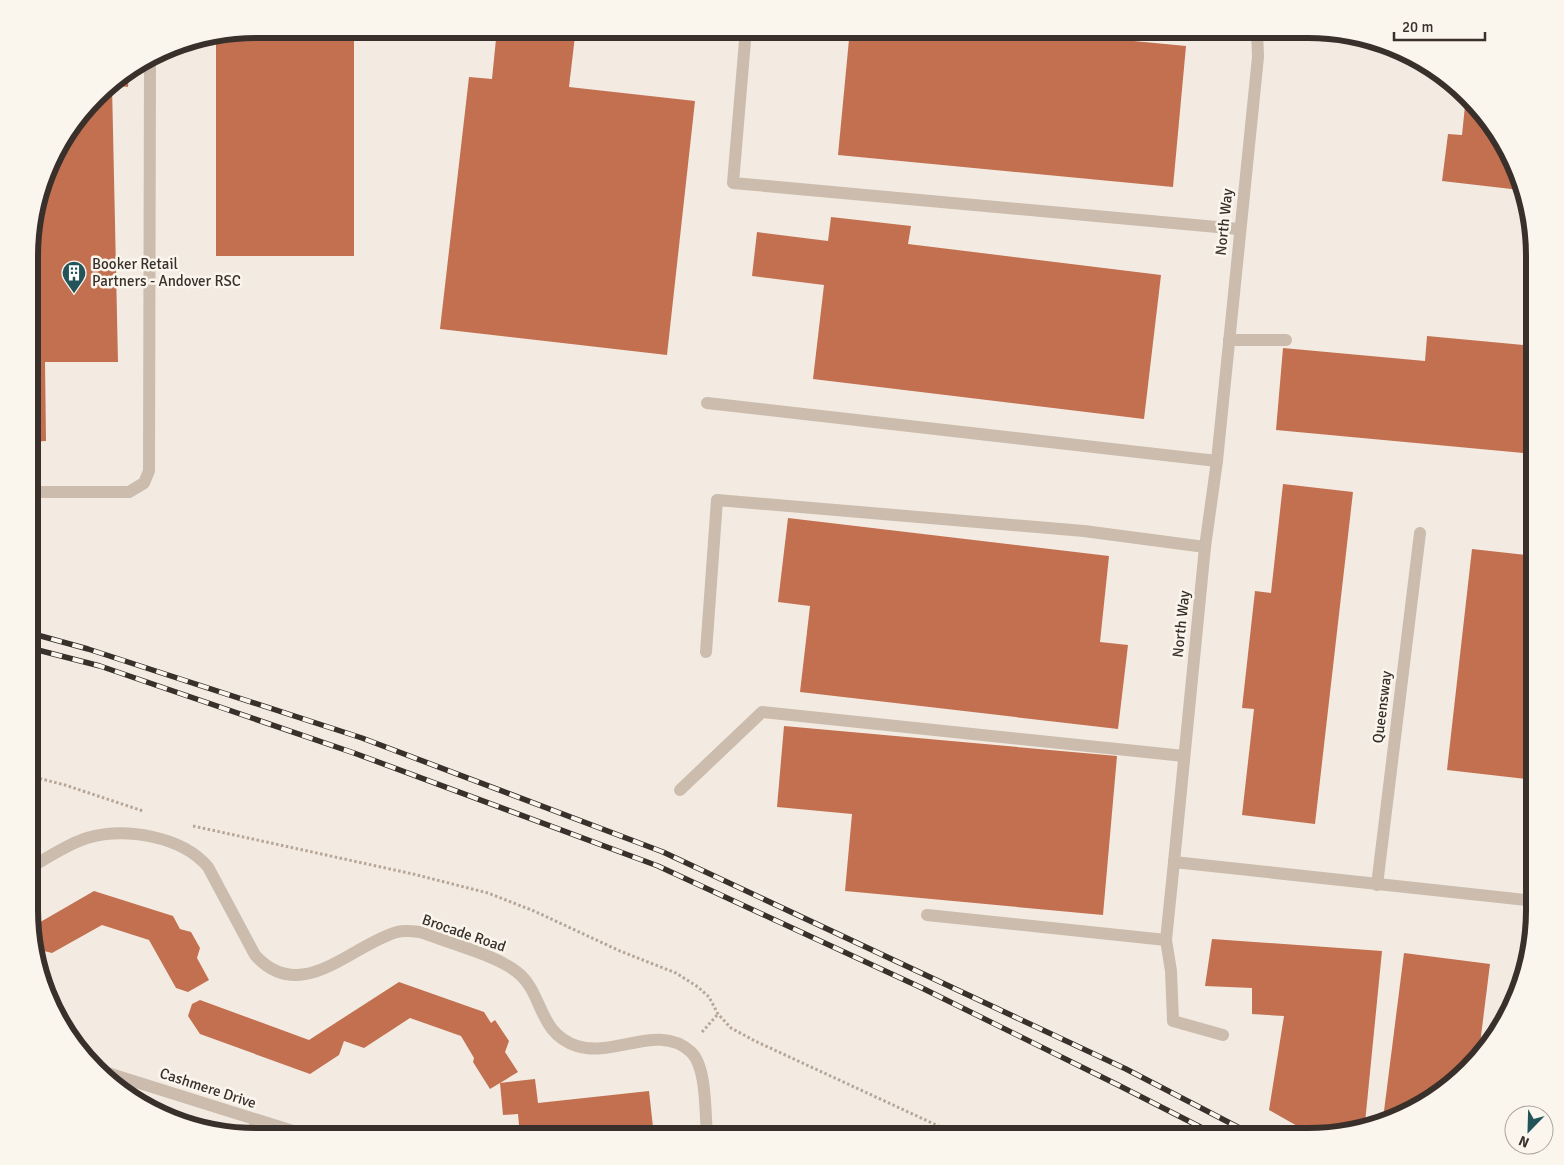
<svg xmlns="http://www.w3.org/2000/svg" width="1564" height="1165" viewBox="0 0 1564 1165" font-family="Signika,sans-serif">
  <style>
    .building { fill: #c27050 }
    .lines { fill: none; stroke-linecap: round; stroke-linejoin: round }
    .path { stroke: #b7a697; stroke-width: 3; stroke-dasharray: 2.5 2.5; stroke-linecap: butt }
    .service { stroke: #cbbcad; stroke-width: 12 }
    .minor { stroke: #cbbcad; stroke-width: 12 }
    .rail-casing { stroke: #39302b; stroke-width: 5.5 }
    .rail { stroke: #faf5ed; stroke-width: 4; stroke-dasharray: 11; stroke-linecap: butt }
    .labels { text-anchor: middle; stroke-width: 5; stroke-linejoin: round; paint-order: stroke }
    .street-label { font-size: 15px; fill: #39302b; stroke: #faf5ed }
    .poi-label { font-size: 15px; fill: #39302b; stroke: #faf5ed; text-anchor: start }
    .rim { fill: none; stroke: #39302b; stroke-width: 6 }
  </style>
  <rect width="100%" height="100%" fill="#f3ebe1"/>
  <g class="building">
    <polygon points="256,29 354,29 354,256 216,256 216,35"/>
    <polygon points="497,29 610,29 609,40 575,36 569,87 695,101 667,355 440,329 469,77 492,79"/>
    <polygon points="850,29 1009,29 1186,46 1173,187 838,155"/>
    <polygon points="129,72 128,87 112,85 118,362 45,362 46,441 30,442 31,226 59,142 106,85"/>
    <polygon points="1466,96 1512,155 1520,190 1442,181 1448,134 1462,135"/>
    <polygon points="831,217 911,226 908,244 1161,275 1144,419 813,379 824,285 752,276 757,232 828,241"/>
    <polygon points="1427,336 1535,346 1535,454 1276,430 1283,348 1425,361"/>
    <polygon points="1283,484 1353,492 1315,824 1242,815 1254,709 1242,708 1255,591 1271,593"/>
    <polygon points="788,518 1109,556 1100,642 1128,645 1118,729 800,692 810,606 778,602"/>
    <polygon points="1472,549 1535,556 1535,780 1447,770"/>
    <polygon points="784,726 1117,756 1103,915 845,891 852,814 777,807"/>
    <polygon points="94,891 173,916 180,929 191,932 200,948 197,958 209,980 188,992 176,988 149,940 102,925 52,953 36,949 30,928"/>
    <polygon points="1212,939 1382,951 1365,1123 1313,1135 1269,1110 1284,1016 1252,1014 1252,988 1205,986"/>
    <polygon points="1404,953 1490,964 1478,1060 1409,1113 1383,1119"/>
    <polygon points="399,982 484,1012 491,1023 495,1020 509,1041 505,1052 518,1072 500,1083 535,1079 538,1103 649,1091 654,1136 624,1136 623,1126 534,1136 520,1136 518,1114 503,1115 500,1083 490,1089 473,1062 474,1058 461,1036 410,1018 364,1048 344,1041 339,1055 310,1074 200,1034 188,1016 192,1004 200,1000 309,1040"/>
  </g>
  <g class="lines">
    <g class="path">
      <polyline points="30,776 65,785 143,811"/>
      <polyline points="193,826 413,874 488,893 534,911 620,951 676,973 698,987 709,997 718,1014 731,1028 755,1041 960,1136"/>
      <polyline points="702,1032 718,1014"/>
    </g>
    <g class="service">
      <polyline points="746,29 733,183 1239,229"/>
      <polyline points="1229,340 1286,340"/>
      <polyline points="707,403 1217,461"/>
      <polyline points="30,492 129,492 144,483 149,471 150,60"/>
      <polyline points="706,652 717,500 1084,531 1205,547"/>
      <polyline points="680,790 762,712 1184,756"/>
      <polyline points="1174,862 1166,940 1171,971 1173,1021 1223,1035"/>
      <polyline points="1377,885 1420,533"/>
      <polyline points="927,915 1166,940"/>
      <polyline points="252,1136 257,1120"/>
    </g>
    <g class="minor">
      <polyline points="1257,29 1258,57 1217,461 1205,547 1174,862 1535,901"/>
      <path d="M29,868C48,858 67,844 87,838C125,827 182,836 208,867L255,955C301,1006 351,945 397,932C404,930 412,931 420,932C446,942 496,955 517,972C544,993 537,1033 577,1046C614,1058 659,1022 691,1052C707,1067 705,1114 707,1136"/>
      <polyline points="98,1070 309,1136"/>
    </g>
    <defs>
      <g id="rail">
        <polyline points="30,633 88,649 362,738 663,852 1126,1069 1255,1136"/>
        <polyline points="30,648 100,666 354,753 658,866 922,988 1118,1085 1218,1136"/>
      </g>
    </defs>
    <use href="#rail" class="rail-casing"/>
    <use href="#rail" class="rail"/>
  </g>
  <defs>
    <symbol id="building-pin" viewBox="-11 -11 22 30"><path d="M0 17L-7.5 6A9.5 9.5 0 1 1 7.5 6Z" fill="#22545a" stroke="#faf5ed"/><path d="M-4-6H4V6H1V3H-1V6H-4ZM-2.5-4.3h1.7v1.8h-1.7ZM.8-4.3h1.7v1.8H.8ZM-2.5-1h1.7V.8h-1.7ZM.8-1h1.7V.8H.8Z" fill="#fff"/></symbol>
  </defs>
  <g fill-rule="evenodd">
    <use href="#building-pin" x="60" y="259" width="28" height="38"/>
  </g>
  <g class="labels">
    <g class="street-label">
      <text transform="translate(1224 222) rotate(-84)" y="5">North Way</text>
      <text transform="translate(1181 624) rotate(-84)" y="5">North Way</text>
      <text transform="translate(1382 707) rotate(-83)" y="5">Queensway</text>
      <text transform="translate(464 933) rotate(19)" y="5">Brocade Road</text>
      <text transform="translate(208 1088) rotate(18)" y="5">Cashmere Drive</text>
    </g>
    <g class="poi-label">
      <text x="92" y="269">Booker Retail<tspan x="92" dy="17">Partners - Andover RSC</tspan></text>
    </g>
  </g>
  <path d="M0 0H1564V1165H0ZM256 38H1308A218 218 0 0 1 1526 256V910A218 218 0 0 1 1308 1128H256A218 218 0 0 1 38 910V256A218 218 0 0 1 256 38Z" fill="#faf5ed" fill-rule="evenodd"/>
  <path class="rim" d="M256 38H1308A218 218 0 0 1 1526 256V910A218 218 0 0 1 1308 1128H256A218 218 0 0 1 38 910V256A218 218 0 0 1 256 38Z"/>
  <g transform="translate(1529 1130) rotate(203)"><circle r="24" fill="#faf5ed" stroke="#ada69f"/>
  <path d="M0-4L9 19L0 12L-9 19Z" fill="#22545a"/>
  <text y="-8" font-size="14" font-weight="bold" text-anchor="middle" fill="#39302b">N</text>
  </g>
  <path d="M1394 32v8h91v-8" fill="none" stroke="#39302b" stroke-width="2.5"/>
  <text x="1402" y="32" font-size="15" fill="#39302b" stroke="#faf5ed" stroke-width="4" paint-order="stroke">20 m</text>
</svg>
